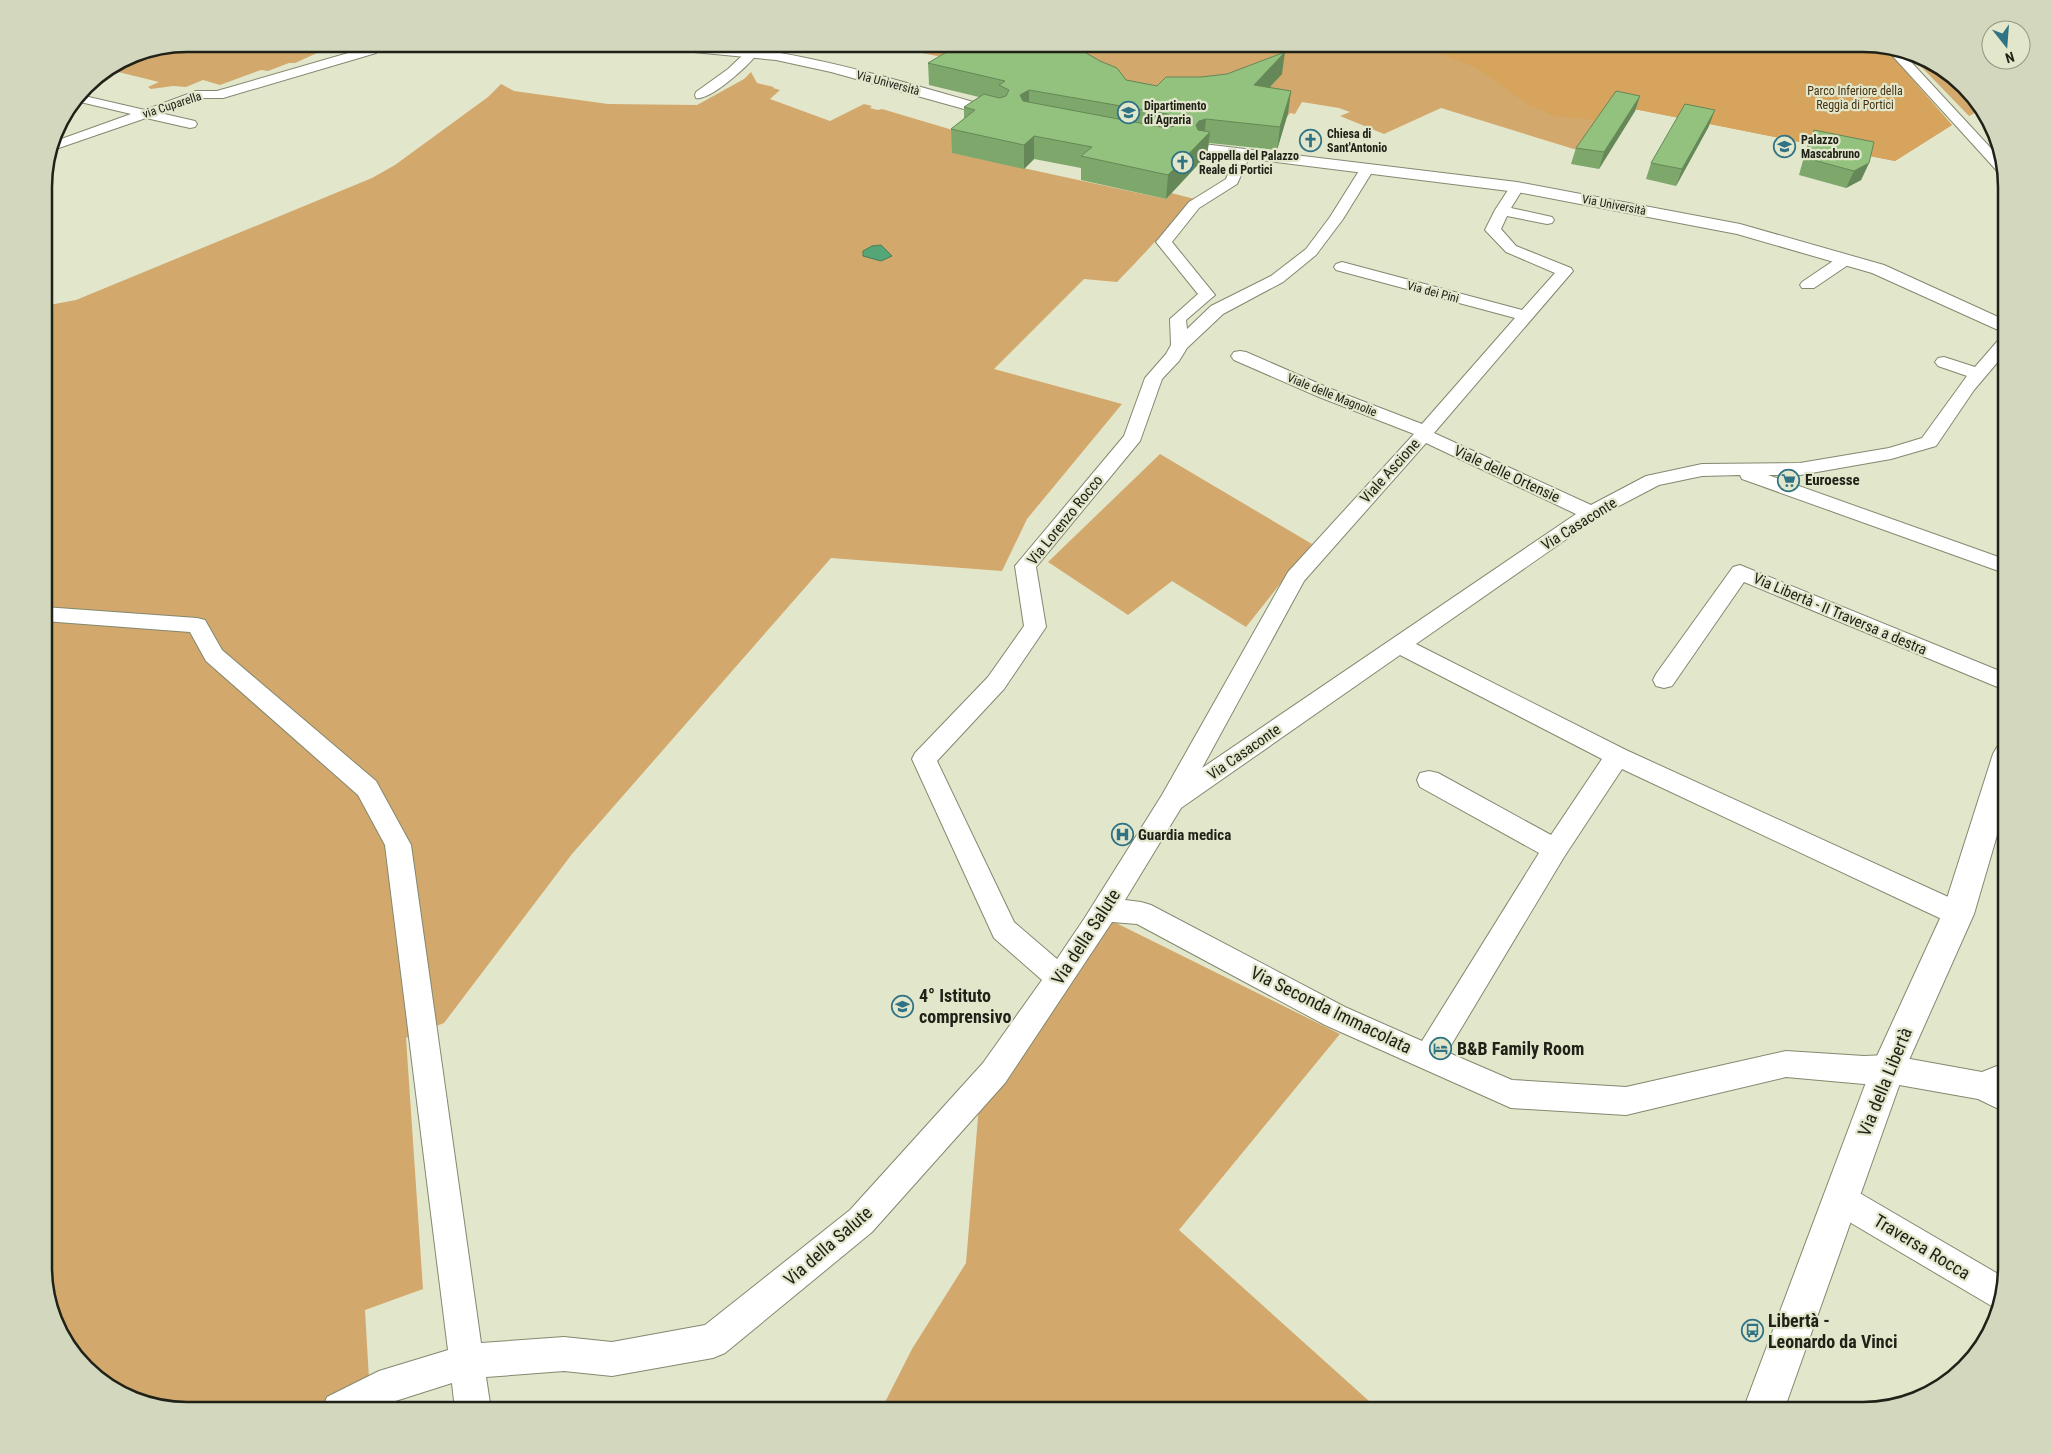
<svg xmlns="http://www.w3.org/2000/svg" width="2051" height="1454" viewBox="0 0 2051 1454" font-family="'Roboto Condensed',sans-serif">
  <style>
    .green { fill: #d3a86c }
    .forest { fill: #d6a45c }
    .water { fill: #54a677; stroke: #447e5a }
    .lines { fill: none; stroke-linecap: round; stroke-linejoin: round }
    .minor-casing { stroke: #83886f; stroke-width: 2 }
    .tertiary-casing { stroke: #83886f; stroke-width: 2 }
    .primary-casing { stroke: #83886f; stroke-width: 2 }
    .minor { fill: #fff; fill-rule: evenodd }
    .tertiary { fill: #fff; fill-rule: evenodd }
    .primary { fill: #fff; fill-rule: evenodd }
    .wall { fill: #7ea76c }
    .shaded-wall { fill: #668858 }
    .building { fill: #92c27d; stroke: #668858; fill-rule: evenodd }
    .labels { text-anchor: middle; stroke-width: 4.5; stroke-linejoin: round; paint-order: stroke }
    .far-street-label { font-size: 12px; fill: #202218; stroke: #e2e7cc }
    .far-park-label { font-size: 12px; fill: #463111; stroke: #e2e7cc }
    .far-poi-label { font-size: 12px; font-weight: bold; fill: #202218; stroke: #e2e7cc; text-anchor: start }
    .street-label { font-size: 15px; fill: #202218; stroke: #e2e7cc }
    .poi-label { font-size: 15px; font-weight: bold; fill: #202218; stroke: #e2e7cc; text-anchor: start }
    .near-street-label { font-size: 18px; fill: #202218; stroke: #e2e7cc }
    .near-poi-label { font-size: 18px; font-weight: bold; fill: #202218; stroke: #e2e7cc; text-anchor: start }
    .rim { fill: none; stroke: #202218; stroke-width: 2.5 }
  </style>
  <rect width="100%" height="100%" fill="#e2e7cc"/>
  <g class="green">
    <polygon points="187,44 289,44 285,46 317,53 295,63 289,63 268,71 261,70 220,85 203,80 186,87 173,86 151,89 148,87 159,82 110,70 129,57 141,53"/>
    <polygon points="916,44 1864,44 1884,47 1952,125 1895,161 1609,104 1577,150 1441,108 1384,134 1340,116 1350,112 1339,108 1302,102 1295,114 1290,113 1287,117 1214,109 906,50"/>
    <polygon points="1906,51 1951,73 1981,110 1969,116"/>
    <path d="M751,72L757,83L774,87L773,88L780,90L770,99L830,121L864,104L872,106L870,108L878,110L882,109L956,131L953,153L1166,199L1171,193L1195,199C1168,226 1144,255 1117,282L1084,279L994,369L1122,404L1027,519L1002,571L831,558L572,854L444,1023L406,1038L423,1289L365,1310L369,1379L313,1410H187L141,1403L100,1381L63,1338L44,1276V306L76,300L372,178L395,165L488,97L501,84L514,91L608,104L697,105L744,79Z"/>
    <polygon points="1160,454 1312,544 1246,627 1172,581 1128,615 1048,562"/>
    <polygon points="1110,920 1340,1034 1179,1230 1379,1410 881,1410 912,1349 966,1263 979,1105"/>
  </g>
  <polygon class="forest" points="1397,44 1864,44 1884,47 1952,125 1895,161 1609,104 1598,120 1554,116 1527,104 1478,69 1445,55"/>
  <polygon class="water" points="881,245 892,256 881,261 863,256 863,251 872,246"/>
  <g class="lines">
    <defs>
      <g id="minor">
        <polygon points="359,44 371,44 378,50 376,53 223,98 202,98 160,113 195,121 197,124 195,127 190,128 146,118 50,151 53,142 131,114 76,101 80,95 145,110 196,91 217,91 362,49"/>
        <polygon points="1888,48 1900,50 2000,158 2004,173 1998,172 1889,52"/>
        <path d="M750,51L756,55C748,66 710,101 696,98L695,95L696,92L728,69L746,52Z"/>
        <path d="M1244,149L1251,153L1237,184L1199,208L1172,242L1215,295L1186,320L1187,329L1211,306L1271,276L1306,249L1330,217L1362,166H1372L1374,169L1343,219L1316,255L1283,282L1223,314L1187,348L1179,361L1162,379L1140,441L1036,567L1046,627L1004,689L937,761L1014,922L1057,959L1084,919L1162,795L1288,572L1414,434L1319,397L1234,360L1231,356L1234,352L1240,351L1246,352L1331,389L1422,424L1515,318L1336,270L1334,267L1336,264L1342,262L1522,310L1555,273L1506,252L1485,230L1495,210L1510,187L1512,184H1522L1524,187L1511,208L1552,217L1554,220L1552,223L1547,224L1507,216L1501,229L1516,246L1571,268L1573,271L1434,433L1591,505L1646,476L1702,464L1800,463L1889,448L1922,438L1967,376L1938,366L1935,362L1938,358L1944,357L1975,367L2001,337L2007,336V351L1974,390L1936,446L1891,459L1800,475H1768L2007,560V574L1742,479L1740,475L1702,476L1659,485L1598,517L1416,644L1626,750L1968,906L1971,914L1968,922L1958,925L1948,922L1622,769L1564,857L1447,1052L1512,1080L1626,1087L1786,1051L1864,1056L1888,1055L1982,1072L2007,1062V1113L1978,1099L1888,1083L1864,1084L1786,1077L1626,1115L1511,1108L1325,1025L1137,924L1112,922L1005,1083L872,1232L725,1353L713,1358L612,1376L564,1371L486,1377L491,1410H455L452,1383L386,1404L375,1410H322L327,1397L379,1371L448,1350L385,845L358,795L206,661L190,632L44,621V607L197,618L205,620L222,650L376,781L411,845L481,1343L564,1337L612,1342L705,1325L850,1210L983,1063L1042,980L994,938L912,759L915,753L988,677L1024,626L1015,566L1124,436L1145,378L1166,354L1171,345L1170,319L1198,294L1156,242L1189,202L1226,179L1237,153ZM1426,443L1576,514L1202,768L1304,581ZM1400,655L1602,759L1551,835L1438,773L1429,771L1420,773L1417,780L1420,787L1539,853L1422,1041L1345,1007L1151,905L1141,902L1125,900L1181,808Z"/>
        <polygon points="1845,255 1851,257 1853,260 1851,263 1814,288 1802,288 1800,285 1802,282 1839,257"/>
        <polygon points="1740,565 2007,674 2007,691 1744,582 1672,686 1664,688 1656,686 1653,680 1656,674 1733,567"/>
        <polygon points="1840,1183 1851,1188 2005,1278 2000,1311 1829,1210 1824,1199 1829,1188"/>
      </g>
      <polygon id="tertiary" points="2007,744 2007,801 1974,914 1905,1069 1784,1410 1743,1410 1871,1069 1942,914 1993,754 1997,747"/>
      <g id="primary">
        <path d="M645,44C766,36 890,79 1005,111L1008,114L1005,117L1000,119L831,72L776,60L652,48Z"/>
        <polygon points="1203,144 1517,182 1740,224 1884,265 2007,321 2007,334 1872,273 1737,234 1517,192 1197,152 1195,149 1197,146"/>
      </g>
    </defs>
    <use href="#minor" class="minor-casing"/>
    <use href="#tertiary" class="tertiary-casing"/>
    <use href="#primary" class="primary-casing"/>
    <use href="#minor" class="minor"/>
    <use href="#tertiary" class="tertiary"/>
    <use href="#primary" class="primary"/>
  </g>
  <g class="wall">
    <polygon points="928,63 1126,80 1157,86 1201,77 1282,74 1270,87 1291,91 1288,113 1277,150 1209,143 1207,155 1166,199 1081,180 1081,168 1034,159 1024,169 952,153 951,129 964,119 964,107 979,97 929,85"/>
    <polygon points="1640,96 1635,111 1599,169 1571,164 1576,148"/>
    <polygon points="1709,126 1676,186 1646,179 1651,163"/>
    <polygon points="1814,130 1869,163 1861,180 1846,188 1799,175 1807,146"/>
  </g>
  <g class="shaded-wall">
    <polygon points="1285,52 1282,74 1251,107 1254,85"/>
    <polygon points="1029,90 1029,112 1020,95"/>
    <polygon points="1291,91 1288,113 1277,150 1280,127"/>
    <polygon points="1640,96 1635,111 1599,169 1604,152"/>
    <polygon points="1715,110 1709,126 1676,186 1682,169"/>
    <polygon points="1206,119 1204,138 1210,132 1207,155 1166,199 1168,175 1196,125 1199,121"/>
    <polygon points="1034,136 1034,159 1024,169 1024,145"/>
    <polygon points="1869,163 1861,180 1846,188 1854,171"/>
  </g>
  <g class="building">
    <path d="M960,44H1029L1061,50L1064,44H1071L1100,61L1117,68L1126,80L1157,86L1166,77H1201L1227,74L1285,52L1254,85L1291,91L1280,127L1206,119L1199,121L1196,125L1198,130L1210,132L1168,175L1081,156L1092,147L1034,136L1024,145L951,129L975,110L964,107L984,94L999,98L1006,96L1009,90L999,85L1005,81L928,63ZM1029,90L1167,114L1174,117L1176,122L1174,126L1166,128L1023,101L1020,95Z"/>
    <polygon points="1616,91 1640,96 1604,152 1576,148"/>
    <polygon points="1685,104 1715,110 1682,169 1651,163"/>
    <polygon points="1814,130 1874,142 1869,163 1854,171 1806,158"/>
  </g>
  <defs>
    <symbol id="university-ring" viewBox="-11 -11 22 22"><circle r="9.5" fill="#e2e7cc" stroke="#307384" stroke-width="1.5"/><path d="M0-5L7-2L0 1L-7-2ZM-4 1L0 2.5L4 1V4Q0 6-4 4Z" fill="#307384"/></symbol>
    <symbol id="church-ring" viewBox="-11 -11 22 22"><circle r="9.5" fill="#e2e7cc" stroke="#307384" stroke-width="1.5"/><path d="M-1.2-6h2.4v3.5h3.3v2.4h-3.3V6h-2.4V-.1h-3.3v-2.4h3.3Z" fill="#307384"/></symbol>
    <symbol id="supermarket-ring" viewBox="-11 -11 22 22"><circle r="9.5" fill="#e2e7cc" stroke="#307384" stroke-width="1.5"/><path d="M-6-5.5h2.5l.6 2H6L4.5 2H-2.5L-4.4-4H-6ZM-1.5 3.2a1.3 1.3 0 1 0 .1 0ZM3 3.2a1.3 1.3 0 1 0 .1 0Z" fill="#307384"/></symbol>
    <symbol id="hospital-ring" viewBox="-11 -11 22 22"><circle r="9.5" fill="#e2e7cc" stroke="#307384" stroke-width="1.5"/><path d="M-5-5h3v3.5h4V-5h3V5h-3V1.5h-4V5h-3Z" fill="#307384"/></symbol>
    <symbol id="school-ring" viewBox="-11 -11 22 22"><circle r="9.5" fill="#e2e7cc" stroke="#307384" stroke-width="1.5"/><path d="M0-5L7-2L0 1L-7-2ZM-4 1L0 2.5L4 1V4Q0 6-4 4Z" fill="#307384"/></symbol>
    <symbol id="hotel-ring" viewBox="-11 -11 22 22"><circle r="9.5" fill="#e2e7cc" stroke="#307384" stroke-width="1.5"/><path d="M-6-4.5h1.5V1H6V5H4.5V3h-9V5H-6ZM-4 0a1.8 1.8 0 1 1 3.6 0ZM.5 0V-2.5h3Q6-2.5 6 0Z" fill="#307384"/></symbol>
    <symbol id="bus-ring" viewBox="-11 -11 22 22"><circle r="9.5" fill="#e2e7cc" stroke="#307384" stroke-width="1.5"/><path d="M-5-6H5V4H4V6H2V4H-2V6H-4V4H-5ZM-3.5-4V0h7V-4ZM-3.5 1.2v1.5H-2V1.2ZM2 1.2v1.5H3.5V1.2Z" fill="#307384"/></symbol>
  </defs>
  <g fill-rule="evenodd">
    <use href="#university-ring" x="1116" y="100" width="25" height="25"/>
    <use href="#church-ring" x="1298" y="128" width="25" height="25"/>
    <use href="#university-ring" x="1772" y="134" width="25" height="25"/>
    <use href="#church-ring" x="1170" y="150" width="25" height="25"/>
    <use href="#supermarket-ring" x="1776" y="468" width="25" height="25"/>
    <use href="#hospital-ring" x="1110" y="822" width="25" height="25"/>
    <use href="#school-ring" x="890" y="994" width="25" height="25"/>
    <use href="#hotel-ring" x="1428" y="1036" width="25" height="25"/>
    <use href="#bus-ring" x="1740" y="1318" width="25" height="25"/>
  </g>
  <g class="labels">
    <g class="far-street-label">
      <text transform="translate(888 83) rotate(15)" y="4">Via Università</text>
      <text transform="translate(172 105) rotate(-18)" y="4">via Cuparella</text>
      <text transform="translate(1614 205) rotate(11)" y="4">Via Università</text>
      <text transform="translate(1433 292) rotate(15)" y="4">Via dei Pini</text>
      <text transform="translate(1332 395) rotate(22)" y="4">Viale delle Magnolie</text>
    </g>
    <g class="far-park-label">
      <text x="1855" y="95">Parco Inferiore della<tspan x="1855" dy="14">Reggia di Portici</tspan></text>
    </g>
    <g class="far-poi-label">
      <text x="1144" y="110">Dipartimento<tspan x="1144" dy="14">di Agraria</tspan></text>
      <text x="1327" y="138">Chiesa di<tspan x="1327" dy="14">Sant'Antonio</tspan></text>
      <text x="1801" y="144">Palazzo<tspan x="1801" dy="14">Mascabruno</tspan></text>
      <text x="1199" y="160">Cappella del Palazzo<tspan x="1199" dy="14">Reale di Portici</tspan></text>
    </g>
    <g class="street-label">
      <text transform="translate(1390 471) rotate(-48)" y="5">Viale Ascione</text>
      <text transform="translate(1507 474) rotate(25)" y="5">Viale delle Ortensie</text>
      <text transform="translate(1065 520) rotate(-51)" y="5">Via Lorenzo Rocco</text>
      <text transform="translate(1579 524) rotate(-32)" y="5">Via Casaconte</text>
      <text transform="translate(1840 614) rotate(23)" y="5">Via Libertà - II Traversa a destra</text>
      <text transform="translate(1244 752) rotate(-35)" y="5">Via Casaconte</text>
    </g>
    <g class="poi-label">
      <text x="1805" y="485">Euroesse</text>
      <text x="1138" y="840">Guardia medica</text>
    </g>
    <g class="near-street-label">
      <text transform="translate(1086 937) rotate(-57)" y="6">Via della Salute</text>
      <text transform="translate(1331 1010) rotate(26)" y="6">Via Seconda Immacolata</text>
      <text transform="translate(1885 1082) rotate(-68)" y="6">Via della Libertà</text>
      <text transform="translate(828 1246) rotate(-41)" y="6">Via della Salute</text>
      <text transform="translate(1922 1247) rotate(31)" y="6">Traversa Rocca</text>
    </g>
    <g class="near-poi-label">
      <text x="919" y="1002">4° Istituto<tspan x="919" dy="21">comprensivo</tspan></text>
      <text x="1457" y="1055">B&amp;B Family Room</text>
      <text x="1768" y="1327">Libertà -<tspan x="1768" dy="21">Leonardo da Vinci</tspan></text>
    </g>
  </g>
  <path d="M0 0H2051V1454H0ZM187 52H1863A135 135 0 0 1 1998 187V1267A135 135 0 0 1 1863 1402H187A135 135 0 0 1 52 1267V187A135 135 0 0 1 187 52Z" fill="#d2d7be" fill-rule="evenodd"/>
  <path class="rim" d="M187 52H1863A135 135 0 0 1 1998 187V1267A135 135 0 0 1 1863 1402H187A135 135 0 0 1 52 1267V187A135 135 0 0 1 187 52Z"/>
  <g transform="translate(2006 45) rotate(163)"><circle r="24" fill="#e2e7cc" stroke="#949884"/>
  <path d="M0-4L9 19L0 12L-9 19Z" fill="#307384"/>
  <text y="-8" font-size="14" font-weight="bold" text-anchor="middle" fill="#202218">N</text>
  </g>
</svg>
